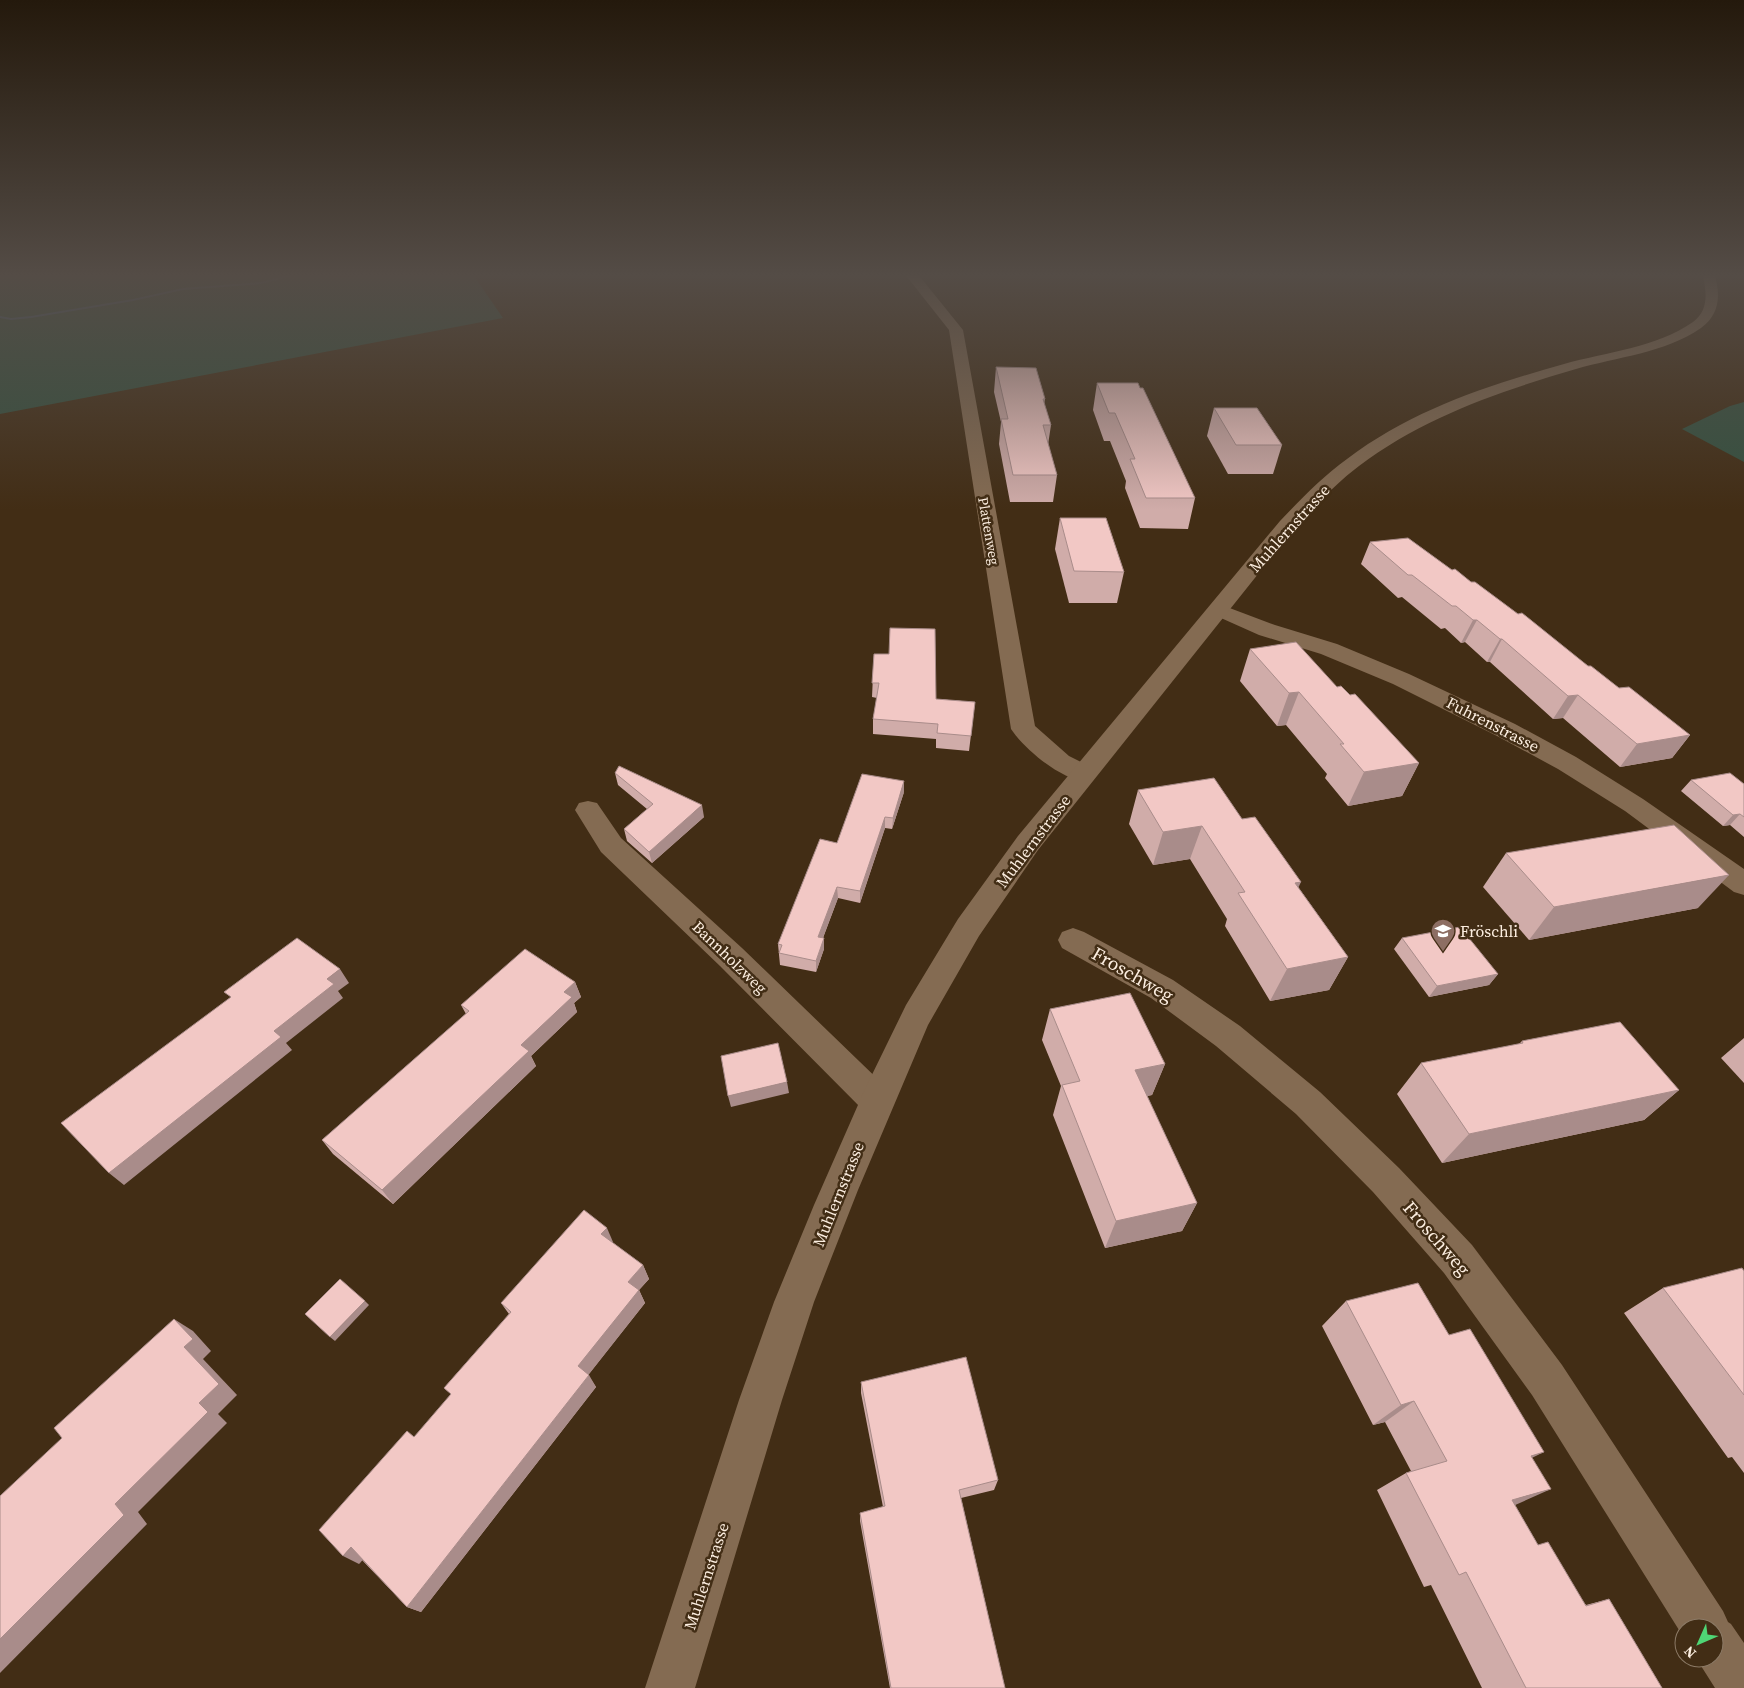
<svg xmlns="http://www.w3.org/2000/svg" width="1744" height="1688" viewBox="0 0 1744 1688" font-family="'Source Serif 4',serif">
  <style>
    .green { fill: #345140 }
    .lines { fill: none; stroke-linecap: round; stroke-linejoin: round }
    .stream { fill: #455d75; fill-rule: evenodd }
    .minor { fill: #846b52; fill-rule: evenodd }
    .tertiary { fill: #846b52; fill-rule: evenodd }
    .wall { fill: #d0aca9 }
    .shaded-wall { fill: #a98c8a }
    .building { fill: #f2c8c5; stroke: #a98c8a }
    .labels { text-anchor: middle; stroke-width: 5; stroke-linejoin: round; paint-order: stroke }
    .far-street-label { font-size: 14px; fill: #fceee0; stroke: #422d15 }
    .street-label { font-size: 16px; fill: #fceee0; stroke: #422d15 }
    .poi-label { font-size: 16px; fill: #fceee0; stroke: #422d15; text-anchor: start }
    .near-street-label { font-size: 19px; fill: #fceee0; stroke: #422d15 }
  </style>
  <rect width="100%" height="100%" fill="#422d15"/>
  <g class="green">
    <polygon points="0,273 336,273 327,278 422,273 472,273 503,318 0,414"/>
    <polygon points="1744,402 1744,462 1682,429 1730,406"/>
  </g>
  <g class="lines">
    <polygon class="stream" points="296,273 305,273 261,284 183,290 133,301 31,318 11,320 0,318 0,316 11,318 31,316 133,299 183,288 261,282"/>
    <g class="minor">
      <path d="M904,273H917L963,330L1035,726L1069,756L1093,768L1097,774L1093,780C1068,787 1024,749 1011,729L949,330Z"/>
      <polygon points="1219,604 1275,625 1337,644 1409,674 1515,724 1576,757 1643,799 1744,869 1744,895 1734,892 1625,811 1558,769 1497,736 1393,684 1321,654 1259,635 1212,614 1208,610 1212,606"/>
      <polygon points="588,801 597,803 621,838 742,948 889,1090 894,1101 889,1112 877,1117 865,1112 720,966 601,852 575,810 579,803"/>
      <polygon points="1073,928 1084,932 1173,980 1240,1026 1320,1092 1399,1168 1472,1245 1562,1365 1723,1611 1728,1622 1731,1624 1744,1643 1744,1688 1715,1688 1696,1658 1714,1658 1714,1628 1684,1628 1684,1638 1532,1395 1444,1273 1373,1192 1296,1114 1216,1046 1151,998 1062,948 1058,940 1062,932"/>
    </g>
    <path class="tertiary" d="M1702,273H1714C1721,294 1720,314 1701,328C1665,353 1617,357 1576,369C1498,392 1424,417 1359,466C1335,484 1314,507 1294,529L1038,850L979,936L928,1025L858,1190L814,1302L782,1400L695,1688H645L739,1400L774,1302L814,1205L865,1089L906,1005L958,919L1018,836L1280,521C1301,499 1322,477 1347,459C1412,410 1486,386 1564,364C1606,352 1656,348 1693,322C1709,310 1707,291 1702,273Z"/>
  </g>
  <g class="wall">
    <polygon points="996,367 1045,399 1044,404 1051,425 1048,445 1057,475 1053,502 1010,502 999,444 1001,422 994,392"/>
    <polygon points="1097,383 1195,498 1188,529 1140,528 1125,488 1126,481 1110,441 1104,441 1093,410"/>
    <polygon points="1214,408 1282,445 1273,474 1228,474 1207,436"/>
    <polygon points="1060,518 1124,572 1117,603 1069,603 1055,549"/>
    <polygon points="1370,542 1452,570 1471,582 1619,688 1690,735 1672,758 1620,767 1563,718 1553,719 1490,662 1487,662 1465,642 1461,643 1445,628 1441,629 1402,597 1398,598 1361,564"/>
    <polygon points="1250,649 1337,687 1350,695 1419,763 1402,796 1348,806 1325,778 1327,774 1286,725 1277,726 1240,681"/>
    <polygon points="874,654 936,699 975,702 969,751 936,748 936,739 873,734 873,719 877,698 872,697"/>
    <polygon points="615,773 704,817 652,863 627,841 624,829 647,809 618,785"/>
    <polygon points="1691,780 1744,784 1744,837 1730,825 1723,826 1681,791"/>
    <polygon points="1138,790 1242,819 1298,887 1348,957 1329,990 1270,1001 1225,926 1227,919 1190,859 1153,865 1129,824"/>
    <polygon points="904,792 892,829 885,828 860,903 838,898 823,938 824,949 816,972 780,965 778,944 837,843"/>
    <polygon points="1506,853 1698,908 1529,940 1483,887"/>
    <polygon points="1402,938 1498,974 1489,985 1429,997 1394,949"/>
    <polygon points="575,982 581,997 574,1003 577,1012 531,1056 536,1066 393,1204 333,1154 322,1140 466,1014 461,1005"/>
    <polygon points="1050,1009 1165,1064 1152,1095 1147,1096 1197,1203 1182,1231 1105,1248 1053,1115 1061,1086 1042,1040"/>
    <polygon points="1744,1038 1744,1083 1721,1058"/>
    <polygon points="1522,1041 1679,1090 1644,1120 1442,1163 1397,1094 1421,1063 1519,1044"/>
    <polygon points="613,1242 613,1243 643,1265 649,1279 639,1290 645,1303 588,1375 596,1387 421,1612 407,1607 362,1560 359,1564 451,1394 444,1388 509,1314 501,1303"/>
    <polygon points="1744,1271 1744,1473 1732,1457 1728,1458 1624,1313 1663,1288"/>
    <polygon points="1346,1301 1449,1335 1532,1458 1515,1505 1538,1545 1586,1605 1609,1599 1662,1688 1482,1688 1431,1585 1424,1587 1377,1490 1406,1473 1411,1471 1385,1422 1373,1425 1322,1326"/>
    <polygon points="861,1382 998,1480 994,1490 961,1498 1005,1688 890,1688 860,1521 860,1513 883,1507 861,1393"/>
  </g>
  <g class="shaded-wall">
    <polygon points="1473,620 1477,620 1465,642 1461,643"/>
    <polygon points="1500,639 1502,639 1490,662 1487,662"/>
    <polygon points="1299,692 1286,725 1277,726 1289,693"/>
    <polygon points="1578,695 1563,718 1553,719 1568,696"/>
    <polygon points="1690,735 1672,758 1620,767 1637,744"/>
    <polygon points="1419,763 1402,796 1348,806 1364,772"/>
    <polygon points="904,781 904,792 892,829 893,818"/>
    <polygon points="702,805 704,817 652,863 649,852"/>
    <polygon points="1740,814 1730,825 1723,826 1733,815"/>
    <polygon points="885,817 885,828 860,903 860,891"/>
    <polygon points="1202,826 1190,859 1153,865 1163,832"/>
    <polygon points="1729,875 1698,908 1529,940 1554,907"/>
    <polygon points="1301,882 1285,915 1295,883"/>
    <polygon points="837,887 838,898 819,948 818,937"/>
    <polygon points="824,938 824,949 816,972 816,961"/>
    <polygon points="1348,957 1329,990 1270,1001 1287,969"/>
    <polygon points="340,969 349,983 338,991 343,998 286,1043 292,1050 124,1185 109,1173 274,1031 327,979"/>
    <polygon points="1498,974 1489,985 1429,997 1437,986"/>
    <polygon points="575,982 581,997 574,1003 577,1012 531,1056 536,1066 393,1204 382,1190 521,1045 564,992"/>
    <polygon points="1165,1064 1152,1095 1124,1101 1135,1070"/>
    <polygon points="787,1082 789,1093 731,1107 728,1096"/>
    <polygon points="1679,1090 1644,1120 1442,1163 1469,1134"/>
    <polygon points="1197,1203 1182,1231 1105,1248 1116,1221"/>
    <polygon points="607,1228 613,1242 608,1248 601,1234"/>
    <polygon points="643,1265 649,1279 639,1290 645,1303 586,1378 578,1366 628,1282"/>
    <polygon points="365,1301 369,1305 335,1341 330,1337"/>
    <polygon points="174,1319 193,1331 211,1351 203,1359 237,1395 218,1414 227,1423 138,1512 147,1524 0,1673 0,1639 199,1403 184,1347"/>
    <polygon points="589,1375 596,1387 421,1612 407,1607"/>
    <polygon points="1414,1401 1385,1422 1373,1425 1401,1405"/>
    <polygon points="1544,1452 1507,1470 1531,1456"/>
    <polygon points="1551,1489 1513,1506 1512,1500"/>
    <polygon points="351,1547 367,1555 359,1564 343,1556"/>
  </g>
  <g class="building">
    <polygon points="996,367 1036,368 1045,399 1043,399 1051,425 1043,425 1057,475 1013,475 1001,419 1008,419"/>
    <polygon points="1097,383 1138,383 1140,388 1143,388 1195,498 1146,498 1130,459 1135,459 1115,413 1109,413"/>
    <polygon points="1214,408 1257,408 1282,445 1236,445"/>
    <polygon points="1060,518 1106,518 1124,572 1074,571"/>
    <polygon points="1408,538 1452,570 1455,569 1471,582 1475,582 1518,614 1522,613 1588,666 1591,666 1619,688 1629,687 1690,735 1637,744 1578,695 1568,696 1502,639 1500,639 1477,620 1473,620 1456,606 1452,606 1412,575 1408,575 1370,542"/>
    <polygon points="890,628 935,629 936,699 975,702 971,736 937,733 938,724 873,719 879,683 872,683 874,654 889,654"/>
    <polygon points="1296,642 1337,687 1341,686 1350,695 1355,694 1419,763 1364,772 1340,744 1344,744 1299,692 1289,693 1250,649"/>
    <polygon points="619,766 702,805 649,852 624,829 653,804 615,773"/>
    <polygon points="1730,773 1744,784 1744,817 1740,814 1733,815 1691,780"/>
    <polygon points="862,774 904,781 893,818 885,817 860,891 837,887 818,937 824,938 816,961 779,953 782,945 778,944 820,839 837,843"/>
    <polygon points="1214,778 1242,819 1255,817 1301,882 1295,883 1348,957 1287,969 1238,893 1245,892 1202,826 1163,832 1138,790"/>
    <polygon points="1674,825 1729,875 1554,907 1506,853"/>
    <polygon points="1460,927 1498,974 1437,986 1402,938"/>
    <polygon points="297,938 340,969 327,979 334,984 274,1031 281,1037 109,1173 61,1123 231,997 224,992"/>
    <polygon points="525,949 575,982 564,992 572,997 521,1045 529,1051 382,1190 322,1140 469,1011 461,1005"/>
    <polygon points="1130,993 1165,1064 1135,1070 1197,1203 1116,1221 1062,1085 1080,1081 1050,1009"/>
    <polygon points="1620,1022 1679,1090 1469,1134 1421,1063 1523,1043 1522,1041"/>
    <polygon points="778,1043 787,1082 728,1096 721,1056"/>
    <polygon points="584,1210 607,1228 601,1234 643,1265 628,1282 639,1290 578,1366 589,1375 407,1607 351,1547 343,1556 319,1530 407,1431 414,1437 451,1394 444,1388 511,1312 501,1303"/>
    <polygon points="1742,1268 1744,1271 1744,1395 1663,1288"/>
    <polygon points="340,1279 365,1301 330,1337 305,1314"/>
    <polygon points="1418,1283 1449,1335 1470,1329 1544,1452 1531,1456 1551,1489 1512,1500 1538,1545 1548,1542 1586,1606 1609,1599 1662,1688 1526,1688 1466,1572 1459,1575 1406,1473 1447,1461 1414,1401 1401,1405 1346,1301"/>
    <polygon points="174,1319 193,1339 184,1347 219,1384 199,1403 208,1412 115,1504 124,1515 0,1639 0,1496 62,1438 54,1428"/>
    <polygon points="966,1357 998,1480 959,1490 1005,1688 891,1688 860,1513 885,1506 861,1382"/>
  </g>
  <linearGradient id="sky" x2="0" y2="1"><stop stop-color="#24190c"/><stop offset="0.54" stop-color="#544c46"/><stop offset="1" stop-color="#544c46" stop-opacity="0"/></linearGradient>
  <rect width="1744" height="510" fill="url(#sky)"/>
  <defs>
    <symbol id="school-pin" viewBox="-11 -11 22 30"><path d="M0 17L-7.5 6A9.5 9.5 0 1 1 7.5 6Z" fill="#8d6e63" stroke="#422d15"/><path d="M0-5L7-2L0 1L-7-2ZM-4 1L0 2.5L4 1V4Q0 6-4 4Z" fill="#fff"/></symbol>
  </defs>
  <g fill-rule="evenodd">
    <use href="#school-pin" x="1429" y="917" width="28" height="38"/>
  </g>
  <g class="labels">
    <g class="far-street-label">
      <text transform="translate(989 531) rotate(80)" y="5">Plattenweg</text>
    </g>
    <g class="street-label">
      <text transform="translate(1289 528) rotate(-48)" y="6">Muhlernstrasse</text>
      <text transform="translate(1493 724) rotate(27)" y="6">Fuhrenstrasse</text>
      <text transform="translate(1033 841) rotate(-53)" y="6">Muhlernstrasse</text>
      <text transform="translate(730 957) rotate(44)" y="6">Bannholzweg</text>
      <text transform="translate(838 1194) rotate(-68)" y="6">Muhlernstrasse</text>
      <text transform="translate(706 1576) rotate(-72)" y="6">Muhlernstrasse</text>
    </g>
    <g class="poi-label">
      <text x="1460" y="937">Fröschli</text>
    </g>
    <g class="near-street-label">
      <text transform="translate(1133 974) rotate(30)" y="7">Froschweg</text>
      <text transform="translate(1437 1238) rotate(49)" y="7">Froschweg</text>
    </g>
  </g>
  <g transform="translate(1699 1643) rotate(225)"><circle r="24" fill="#422d15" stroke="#8c7a66"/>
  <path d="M0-4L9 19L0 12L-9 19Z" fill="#4fd675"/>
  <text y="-8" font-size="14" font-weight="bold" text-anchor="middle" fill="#fceee0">N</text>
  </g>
</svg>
